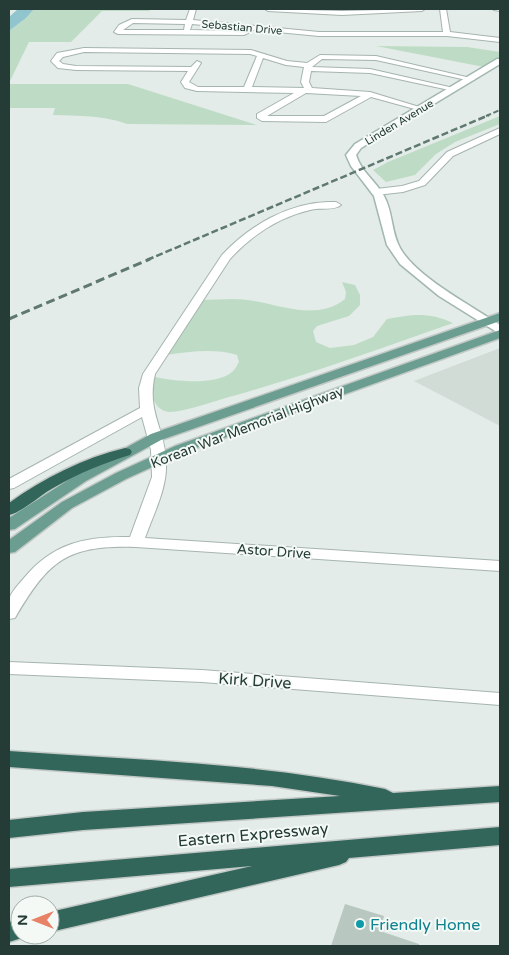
<svg xmlns="http://www.w3.org/2000/svg" width="509" height="955" viewBox="0 0 509 955" font-family="'Varela Round',sans-serif">
  <style>
    .built { fill: #d2dcd7 }
    .green { fill: #bedcc5 }
    .water { fill: #90c5cd }
    .building { fill: #b9c7c1 }
    .lines { fill: none; stroke-linecap: round; stroke-linejoin: round }
    .street-casing { stroke: #a6b4af; stroke-width: 2 }
    .secondary-casing { stroke: #a2b7af; stroke-width: 3 }
    .primary-casing { stroke: #c2c8c6; stroke-width: 3 }
    .highway-casing { stroke: #c2c8c6; stroke-width: 3 }
    .street { fill: #fff; fill-rule: evenodd }
    .secondary { fill: #fff; fill-rule: evenodd }
    .primary { fill: #6b9e90; fill-rule: evenodd }
    .highway { fill: #32665a; fill-rule: evenodd }
    .rail-far2 { stroke: #5f7870; stroke-width: 2; stroke-dasharray: 5.5 2.5; stroke-linecap: butt }
    .rail-far1 { stroke: #5f7870; stroke-width: 2.5; stroke-dasharray: 7 3; stroke-linecap: butt }
    .rail { stroke: #5f7870; stroke-width: 3; stroke-dasharray: 9 4.5; stroke-linecap: butt }
    .culture-dot { fill: #0f9aa8; stroke: #f4f9f6; stroke-width: 2 }
    .labels { text-anchor: middle; stroke-width: 4; stroke-linejoin: round; paint-order: stroke }
    .far-street-label { font-size: 11px; fill: #243c35; stroke: #f4f9f6 }
    .street-label { font-size: 14px; fill: #243c35; stroke: #f4f9f6 }
    .near-street-label { font-size: 16px; fill: #243c35; stroke: #f4f9f6 }
    .near-culture-label { font-size: 16px; fill: #0d838f; stroke: #f4f9f6; text-anchor: start }
  </style>
  <rect width="100%" height="100%" fill="#e3ece8"/>
  <polygon class="built" points="500,348 500,426 414,381"/>
  <g class="green">
    <polygon points="34,9 150,9 149,11 102,11 71,42 29,42 9,83 9,31 26,18"/>
    <polygon points="376,46 467,47 500,52 500,58 484,67"/>
    <path d="M9,84H128L257,125L127,124C103,115 78,116 53,115L55,108H9Z"/>
    <polygon points="500,116 500,124 455,142 436,154 415,175 386,182 373,170 388,162"/>
    <path d="M342,282L355,285L360,295V305L349,316L317,326L313,331L316,342L330,348L354,345L373,337L387,319C412,314 430,312 453,323C380,349 307,375 233,396C217,400 185,412 170,412C153,411 148,390 155,377C174,381 215,386 232,372C235,370 237,365 239,362L237,355C213,348 190,352 166,355L201,300C216,300 232,298 247,300C280,304 316,322 345,299L346,292Z"/>
  </g>
  <polygon class="water" points="18,9 34,9 26,18 9,31 9,17"/>
  <polygon class="building" points="345,904 384,916 380,931 419,944 419,946 331,946"/>
  <g class="lines">
    <defs>
      <g id="street">
        <path d="M190,9H196L193,20L319,32H443L440,9H446L450,32L500,38V42L447,36H319L192,24L190,30L244,31L248,33L244,35L118,34L114,32L119,25L132,19L186,20ZM133,23L185,24L184,30H123Z"/>
        <polygon points="265,9 342,11 425,9 422,11 342,15 268,11"/>
        <polygon points="493,9 500,9 500,11 494,10"/>
        <path d="M84,48L251,50L287,61L307,63L320,55L376,56L475,79L471,81L376,60L322,59L312,67L370,69L458,89L454,91L370,73L311,71L309,82L312,88L370,92L426,109L422,111L371,97L326,122L262,121L257,118V114L294,93L197,91L185,88L181,82L188,71L76,70L58,68L51,61L57,53ZM84,52L250,54L257,56L244,87H198L189,82L201,63L197,61L191,67L76,66L63,64L59,61L63,57ZM263,58L286,65L304,67L301,82L304,88L252,87ZM306,93L361,96L324,116H267Z"/>
        <polygon points="500,128 500,134 453,156 425,185 403,192 376,195 371,192 376,189 402,186 419,181 447,152"/>
        <path d="M328,202H336L341,205C334,211 320,207 310,210C279,217 251,236 230,259L155,374C146,413 166,429 166,464C167,489 153,515 145,538L500,561V571L136,547C67,545 49,560 15,618L9,619C9,614 7,606 9,600C10,593 19,584 24,578C53,543 86,536 130,537L152,477L151,450L142,417L14,488L9,489V479L140,408L139,388L143,374L222,255C249,226 288,203 328,202Z"/>
        <polygon points="9,662 202,670 500,693 500,705 202,682 9,674"/>
      </g>
      <path id="secondary" d="M497,59H500V64L361,148L356,155C361,172 376,181 384,196C393,212 391,232 400,248C416,277 472,306 500,325V334L439,296L400,264L387,245L374,196L351,166L346,155L355,144Z"/>
      <g id="primary">
        <polygon points="500,313 500,321 161,440 86,481 15,529 9,530 9,518 76,475 151,434"/>
        <polygon points="500,330 500,338 185,452 126,479 72,508 15,552 9,553 9,540 62,502 116,473 175,446"/>
      </g>
      <g id="highway">
        <path d="M125,448L130,449L132,452L130,455C104,463 79,473 55,487C41,494 23,512 9,515V503C44,478 83,458 125,448Z"/>
        <path d="M9,751C135,760 261,763 385,789L393,793L500,786V802L83,830L9,838V820L83,812L340,796L272,786L9,767Z"/>
        <polygon points="500,827 500,845 349,858 346,862 339,865 50,932 50,912 252,866 9,887 9,869"/>
        <polygon points="20,919 20,935 28,936 9,942 9,922"/>
      </g>
    </defs>
    <use href="#street" class="street-casing"/>
    <use href="#secondary" class="secondary-casing"/>
    <use href="#primary" class="primary-casing"/>
    <use href="#highway" class="highway-casing"/>
    <use href="#street" class="street"/>
    <use href="#secondary" class="secondary"/>
    <use href="#primary" class="primary"/>
    <use href="#highway" class="highway"/>
    <polyline class="rail-far2" points="486,116 500,110"/>
    <polyline class="rail-far1" points="147,260 489,115"/>
    <polyline class="rail" points="9,319 150,259"/>
  </g>
  <circle class="culture-dot" cx="360" cy="924" r="5"/>
  <g class="labels">
    <g class="far-street-label">
      <text transform="translate(242 27) rotate(5)" y="4">Sebastian Drive</text>
      <text transform="translate(399 122) rotate(-31)" y="4">Linden Avenue</text>
    </g>
    <g class="street-label">
      <text transform="translate(247 427) rotate(-21)" y="5">Korean War Memorial Highway</text>
      <text transform="translate(274 551) rotate(4)" y="5">Astor Drive</text>
    </g>
    <g class="near-street-label">
      <text transform="translate(255 680) rotate(4)" y="6">Kirk Drive</text>
      <text transform="translate(253 834) rotate(-5)" y="6">Eastern Expressway</text>
    </g>
    <g class="near-culture-label">
      <text x="370" y="930">Friendly Home</text>
    </g>
  </g>
  <rect width="509" height="955" fill="none" stroke="#243c35" stroke-width="20"/>
  <g transform="translate(35 920) rotate(270)"><circle r="24" fill="#f4f9f6" stroke="#a1ada9"/>
  <path d="M0-4L9 19L0 12L-9 19Z" fill="#e88266"/>
  <text y="-8" font-size="14" font-weight="bold" text-anchor="middle" fill="#243c35">N</text>
  </g>
</svg>
